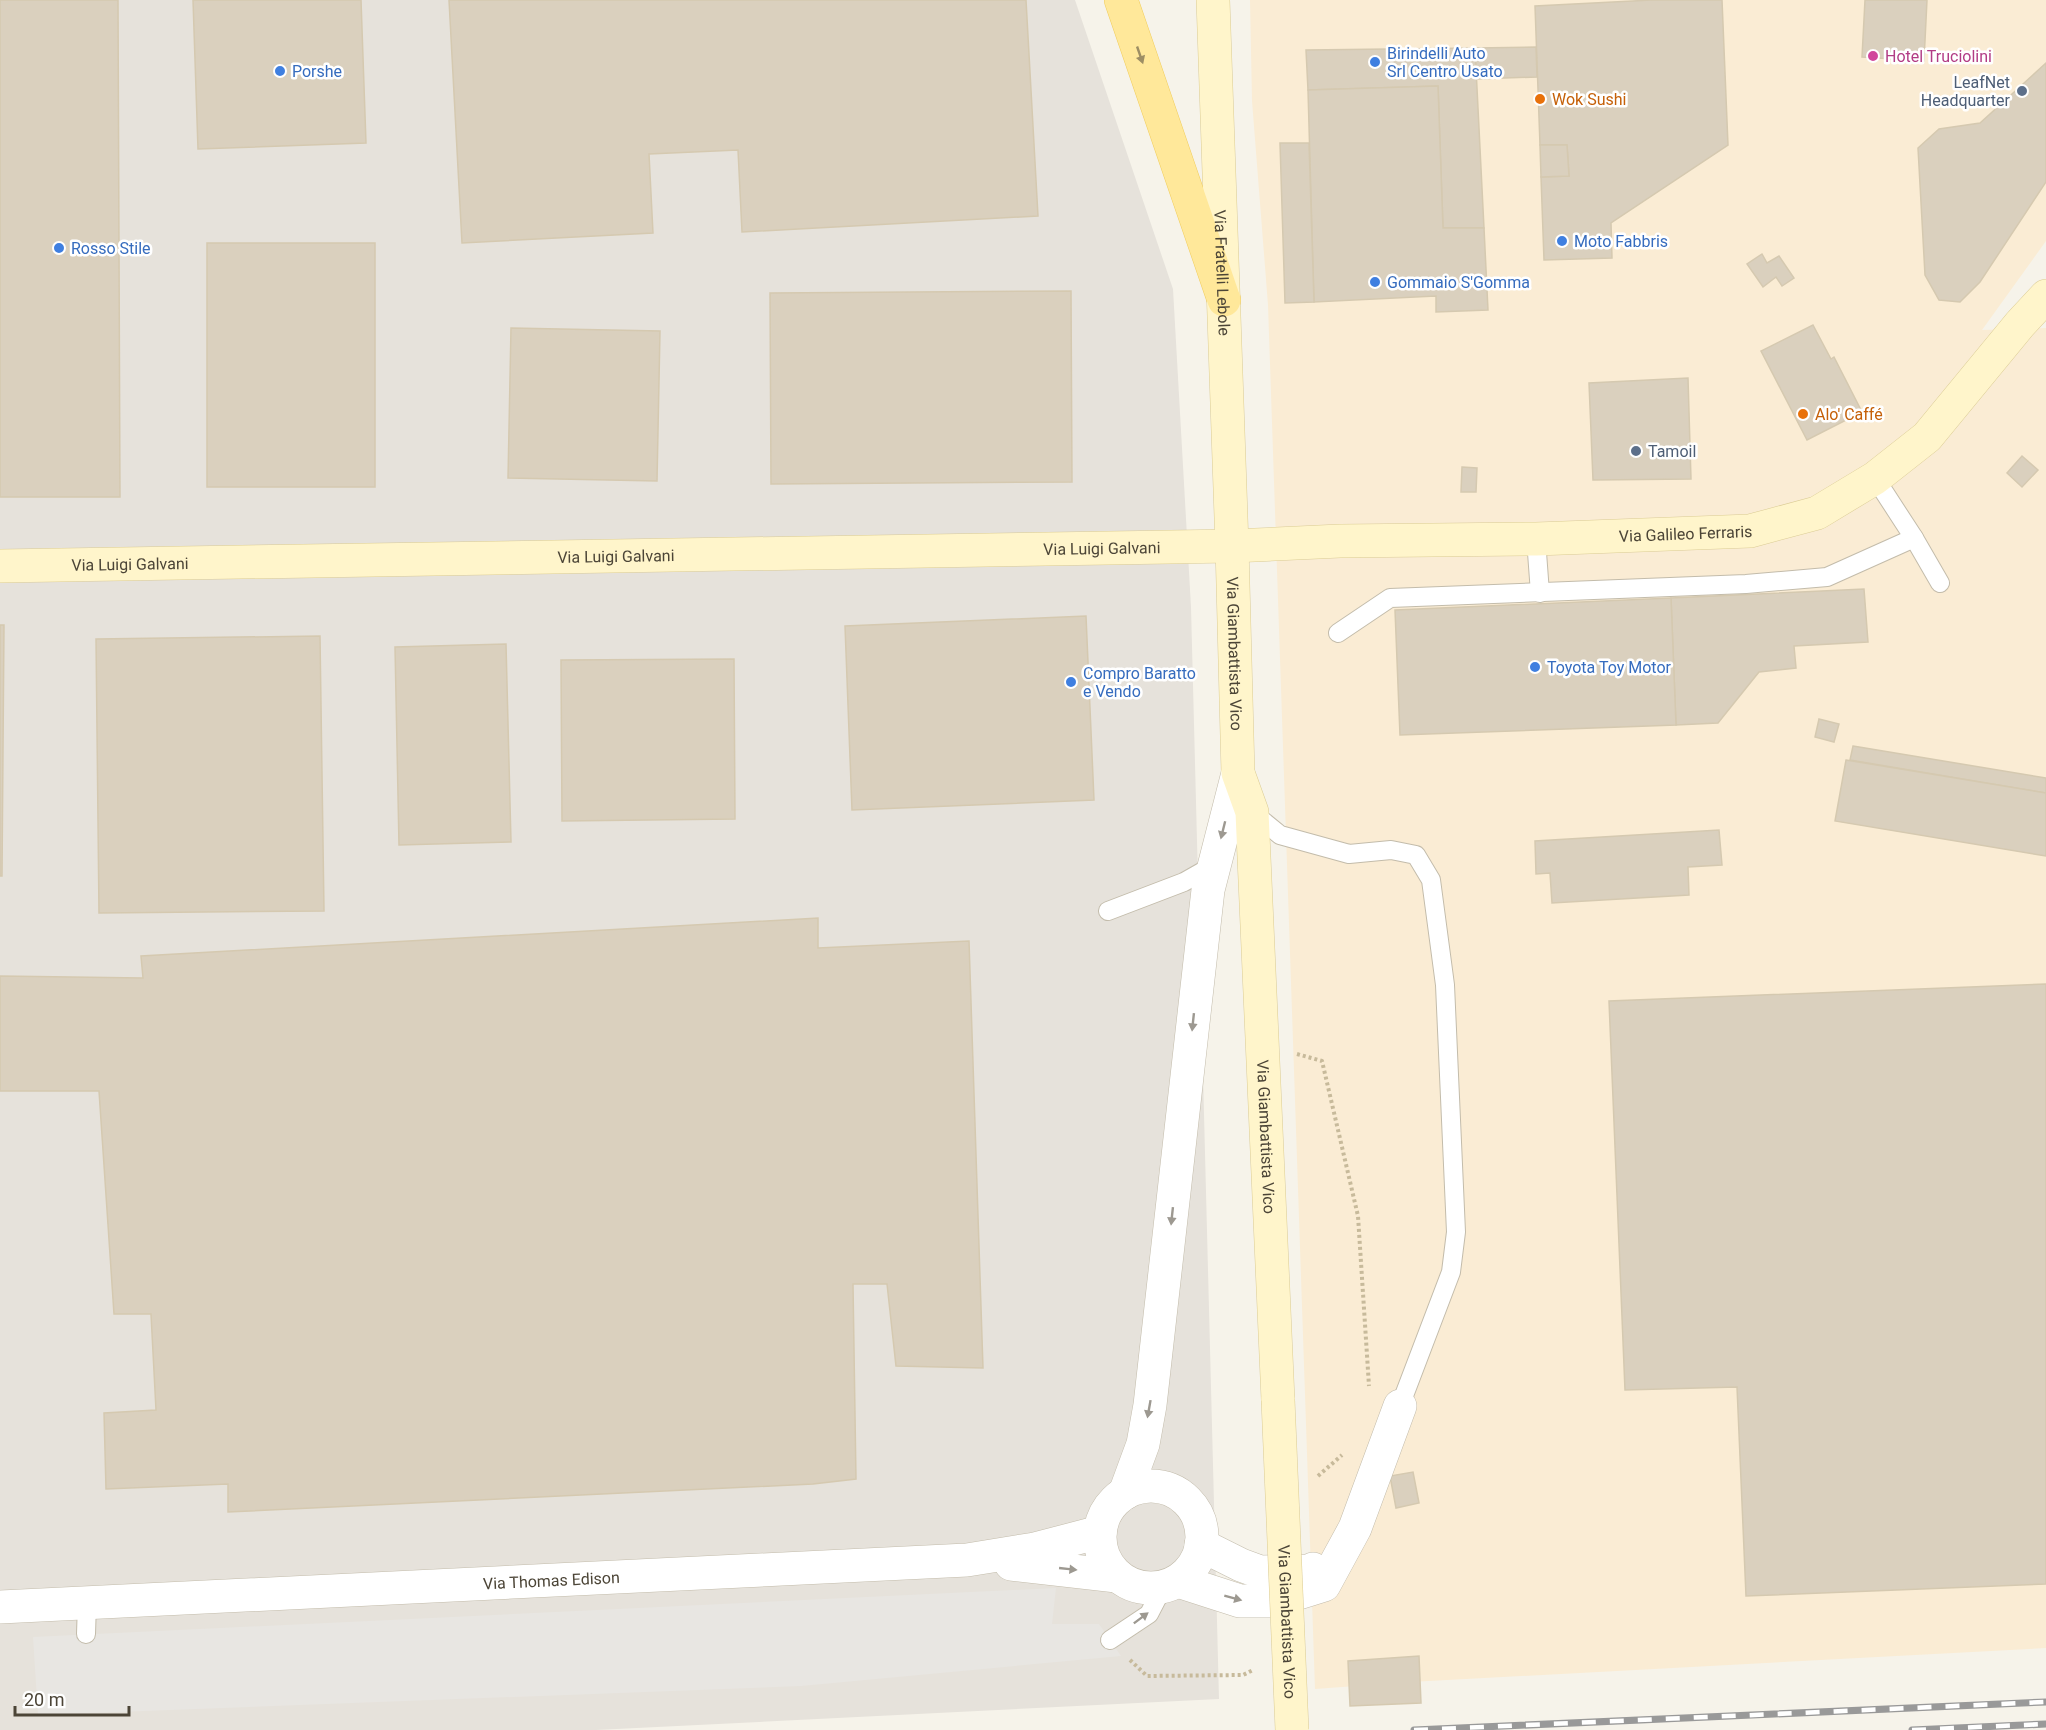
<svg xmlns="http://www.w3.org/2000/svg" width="2046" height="1730" viewBox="0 0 2046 1730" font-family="Roboto,sans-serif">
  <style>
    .commercial { fill: #faecd4 }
    .industrial { fill: #e6e2db }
    .parking { fill: #e8e6e2 }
    .building { fill: #dad0be; stroke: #d5c9b0; stroke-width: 1.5 }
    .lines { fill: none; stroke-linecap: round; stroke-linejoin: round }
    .lane-casing { stroke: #c3bcab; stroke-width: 20 }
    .street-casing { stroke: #c3bcab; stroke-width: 34 }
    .secondary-casing { stroke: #dbcc95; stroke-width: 34 }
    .primary-casing { stroke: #f1cd5d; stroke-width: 34 }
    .path { stroke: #c7ba9b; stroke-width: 4; stroke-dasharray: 3 3; stroke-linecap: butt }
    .lane { stroke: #fff; stroke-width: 18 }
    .street { stroke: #fff; stroke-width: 33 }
    .secondary { stroke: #fff5cb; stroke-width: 33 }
    .primary { stroke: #ffe89a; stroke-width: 33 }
    .rail-casing { stroke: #999; stroke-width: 7 }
    .rail { stroke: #fff; stroke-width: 4.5; stroke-dasharray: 14; stroke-linecap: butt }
    .secondary-bridge-casing { stroke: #dbcc95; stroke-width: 34; stroke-linecap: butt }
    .secondary-bridge { stroke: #fff5cb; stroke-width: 33 }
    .oneway { fill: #9d8e64 }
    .oneway2 { fill: #9d9991 }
    .hotel-dot { fill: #d1479c; stroke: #fff; stroke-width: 2 }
    .shop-dot { fill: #3f7fe0; stroke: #fff; stroke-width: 2 }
    .service-dot { fill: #5c6f8a; stroke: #fff; stroke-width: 2 }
    .food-dot { fill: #e8710a; stroke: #fff; stroke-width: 2 }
    .labels { text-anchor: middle; stroke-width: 5; stroke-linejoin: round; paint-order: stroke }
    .shop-label { font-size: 16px; fill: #366cbe; stroke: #fff; text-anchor: start }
    .hotel-label { font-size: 16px; fill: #b23c85; stroke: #fff; text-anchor: start }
    .service-label { font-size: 16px; fill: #4e5e75; stroke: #fff; text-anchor: end }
    .food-label { font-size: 16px; fill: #c56008; stroke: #fff; text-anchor: start }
    .street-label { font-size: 16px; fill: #4c4537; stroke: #fff }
  </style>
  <rect width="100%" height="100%" fill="#f6f3ea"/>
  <polygon class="commercial" points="1250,0 2046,0 2046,241 1982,330 2046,328 2046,1648 1410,1682 1315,1689 1268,305 1252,101"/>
  <polygon class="industrial" points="0,0 1075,0 1173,289 1191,607 1219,1699 596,1730 0,1730"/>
  <polygon class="parking" points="1056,1588 1052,1624 1099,1624 1121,1656 801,1686 38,1715 33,1637"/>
  <g class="building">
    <polygon points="0,0 118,0 120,497 0,497"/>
    <polygon points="193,0 361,0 366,143 198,149"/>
    <polygon points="449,0 1026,0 1038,216 742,232 738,150 649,154 653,233 462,243"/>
    <polygon points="1652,0 1722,0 1728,145 1611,223 1612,258 1544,260 1541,177 1569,176 1567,145 1540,145 1535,6"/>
    <polygon points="1865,0 1927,0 1924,61 1862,57"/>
    <polygon points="1536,47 1537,77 1476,79 1475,48"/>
    <polygon points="1475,48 1484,228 1443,228 1438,86 1308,90 1306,50"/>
    <polygon points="2046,63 2046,182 1980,282 1960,302 1939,300 1925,275 1918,148 1939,129 1980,123"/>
    <polygon points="1438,86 1443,228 1484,228 1488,310 1436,312 1436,296 1314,302 1308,90"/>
    <polygon points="1280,143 1309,143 1314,302 1285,303"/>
    <polygon points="1540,145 1567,145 1569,176 1541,177"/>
    <rect x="207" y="243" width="168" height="244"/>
    <polygon points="1762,254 1767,263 1779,256 1794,278 1782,286 1776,277 1763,287 1747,264"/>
    <polygon points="1071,291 1072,482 771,484 770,293"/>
    <polygon points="1813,325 1831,359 1834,357 1862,412 1807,440 1761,351"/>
    <polygon points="511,328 660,331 657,481 508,478"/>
    <polygon points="1688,378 1691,479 1593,480 1589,383"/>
    <polygon points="2022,456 2038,470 2022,487 2007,473"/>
    <polygon points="1462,467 1477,468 1476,492 1461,492"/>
    <polygon points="1864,589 1868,642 1794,646 1796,668 1759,672 1718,723 1676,725 1671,598"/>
    <polygon points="1671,598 1676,725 1400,735 1395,610"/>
    <polygon points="1086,616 1094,800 852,810 845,626"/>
    <polygon points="0,625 4,625 2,876 0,876"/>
    <polygon points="320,636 324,911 99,913 96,639"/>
    <polygon points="506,644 511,842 399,845 395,647"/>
    <polygon points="734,659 735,819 562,821 561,660"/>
    <polygon points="1819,719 1839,724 1834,742 1815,737"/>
    <polygon points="1853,746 2046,778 2046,793 1850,760"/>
    <polygon points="1846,760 2046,793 2046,856 1835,821"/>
    <polygon points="1719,830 1722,865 1688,867 1689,895 1552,903 1550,873 1536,874 1535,841"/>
    <polygon points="818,918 818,948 969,941 983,1368 896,1366 887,1284 853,1284 856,1479 813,1484 228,1512 228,1484 106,1489 104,1413 156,1410 151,1314 114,1314 99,1091 0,1091 0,976 143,978 141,956"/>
    <polygon points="2046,984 2046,1584 1746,1596 1737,1387 1625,1390 1609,1001"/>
    <polygon points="1413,1472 1419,1503 1396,1508 1390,1476"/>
    <polygon points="1419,1656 1421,1703 1350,1706 1348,1661"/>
  </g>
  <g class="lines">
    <defs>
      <g id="lane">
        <polyline points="1875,478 1914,538 1940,583"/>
        <polyline points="1536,539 1540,593"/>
        <polyline points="1338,633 1390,598 1746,584 1827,577 1914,538"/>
        <polyline points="1252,812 1280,835 1349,854 1391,850 1416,855 1431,880 1445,985 1456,1232 1451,1272 1400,1406"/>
        <polyline points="1108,911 1184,882 1214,865"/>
        <polyline points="86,1634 87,1603"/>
        <polyline points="1110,1640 1149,1614 1163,1587"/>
      </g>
      <g id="street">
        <circle cx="1151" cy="1537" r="51"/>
        <polyline points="1125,1493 1143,1444 1150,1405 1208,890 1238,773"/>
        <polyline points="1201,1545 1241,1565 1260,1572 1311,1571 1313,1569"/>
        <polyline points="1011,1564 1117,1576"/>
        <polyline points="1178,1581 1240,1601 1273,1601 1324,1585 1355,1528 1400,1406"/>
        <path id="s1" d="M0,1607L967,1560L1035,1549L1100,1532"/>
      </g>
      <g id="secondary">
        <path id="s2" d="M1213,0L1232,546L1238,773L1252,812L1278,1400"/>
        <path id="s3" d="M0,566L1232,546L1340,541L1536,539L1750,531L1817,513L1875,478L1927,437L2020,324L2046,296"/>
      </g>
      <polyline id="primary" points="1121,0 1224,300"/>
    </defs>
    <use href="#lane" class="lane-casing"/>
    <use href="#street" class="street-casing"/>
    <use href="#secondary" class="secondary-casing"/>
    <use href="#primary" class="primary-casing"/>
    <g class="path">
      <polyline points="1297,1054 1322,1061 1358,1216 1369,1386"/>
      <polyline points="1318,1476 1342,1455"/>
      <polyline points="1130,1660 1147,1676 1243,1675 1253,1670"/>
    </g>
    <use href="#lane" class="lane"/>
    <use href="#street" class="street"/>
    <use href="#secondary" class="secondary"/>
    <use href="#primary" class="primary"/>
    <defs>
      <g id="rail">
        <polyline points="1414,1730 2046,1702"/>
        <polyline points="1912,1730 2046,1724"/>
      </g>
    </defs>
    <use href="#rail" class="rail-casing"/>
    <use href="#rail" class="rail"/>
    <defs>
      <g id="secondary-bridge">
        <path id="s4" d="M1278,1400L1292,1730"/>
      </g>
    </defs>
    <use href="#secondary-bridge" class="secondary-bridge-casing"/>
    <use href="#secondary-bridge" class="secondary-bridge"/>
  </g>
  <defs><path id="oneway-solid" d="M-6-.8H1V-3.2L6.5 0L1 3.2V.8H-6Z" transform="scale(1.5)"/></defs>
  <use class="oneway" href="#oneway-solid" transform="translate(1140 55) rotate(71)"/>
  <g class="oneway2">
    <use href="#oneway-solid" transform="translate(1223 830) rotate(104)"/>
    <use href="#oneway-solid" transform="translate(1193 1022) rotate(96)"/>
    <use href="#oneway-solid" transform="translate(1172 1216) rotate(96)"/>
    <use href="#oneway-solid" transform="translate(1149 1409) rotate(100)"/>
    <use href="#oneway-solid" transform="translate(1068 1569) rotate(6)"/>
    <use href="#oneway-solid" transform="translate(1233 1598) rotate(15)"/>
    <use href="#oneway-solid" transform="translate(1141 1618) rotate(-37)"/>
  </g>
  <circle class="hotel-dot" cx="1873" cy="56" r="6"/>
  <g class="shop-dot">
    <circle cx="1375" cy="62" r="6"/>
    <circle cx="280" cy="71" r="6"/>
    <circle cx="1562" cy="241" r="6"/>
    <circle cx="59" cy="248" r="6"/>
    <circle cx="1375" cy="282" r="6"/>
    <circle cx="1535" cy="667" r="6"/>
    <circle cx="1071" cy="682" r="6"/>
  </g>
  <g class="service-dot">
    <circle cx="2022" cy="91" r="6"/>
    <circle cx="1636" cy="451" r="6"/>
  </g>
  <g class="food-dot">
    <circle cx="1540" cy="99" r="6"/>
    <circle cx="1803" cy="414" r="6"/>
  </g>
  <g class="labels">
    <g class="shop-label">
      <text x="1387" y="59">Birindelli Auto<tspan x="1387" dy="18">Srl Centro Usato</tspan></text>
      <text x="292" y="77">Porshe</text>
      <text x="1574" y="247">Moto Fabbris</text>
      <text x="71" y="254">Rosso Stile</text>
      <text x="1387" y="288">Gommaio S'Gomma</text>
      <text x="1547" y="673">Toyota Toy Motor</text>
      <text x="1083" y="679">Compro Baratto<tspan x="1083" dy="18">e Vendo</tspan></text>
    </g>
    <g class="hotel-label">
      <text x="1885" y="62">Hotel Truciolini</text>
    </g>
    <g class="service-label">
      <text x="2010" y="88">LeafNet<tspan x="2010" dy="18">Headquarter</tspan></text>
      <text x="1648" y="457" text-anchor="start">Tamoil</text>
    </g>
    <g class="food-label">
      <text x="1552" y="105">Wok Sushi</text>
      <text x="1815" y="420">Alo' Caffé</text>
    </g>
    <g class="street-label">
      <text dy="6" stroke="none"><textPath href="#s2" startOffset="273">Via Fratelli Lebole</textPath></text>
      <text dy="6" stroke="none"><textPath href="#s3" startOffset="1686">Via Galileo Ferraris</textPath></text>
      <text dy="6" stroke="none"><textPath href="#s3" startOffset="1102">Via Luigi Galvani</textPath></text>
      <text dy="6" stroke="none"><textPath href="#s3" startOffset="616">Via Luigi Galvani</textPath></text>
      <text dy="6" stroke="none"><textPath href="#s3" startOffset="130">Via Luigi Galvani</textPath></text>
      <text dy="6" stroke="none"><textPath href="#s2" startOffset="654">Via Giambattista Vico</textPath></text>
      <text dy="6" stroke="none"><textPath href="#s2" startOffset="1140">Via Giambattista Vico</textPath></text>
      <text dy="6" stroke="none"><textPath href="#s1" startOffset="552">Via Thomas Edison</textPath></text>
      <text dy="6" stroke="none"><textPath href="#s4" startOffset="222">Via Giambattista Vico</textPath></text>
    </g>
  </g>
  <path d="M15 1706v9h114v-9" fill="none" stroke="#4c4537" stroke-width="3"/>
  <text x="24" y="1706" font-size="18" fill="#4c4537" stroke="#ffffff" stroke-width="4.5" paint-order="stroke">20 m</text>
</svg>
